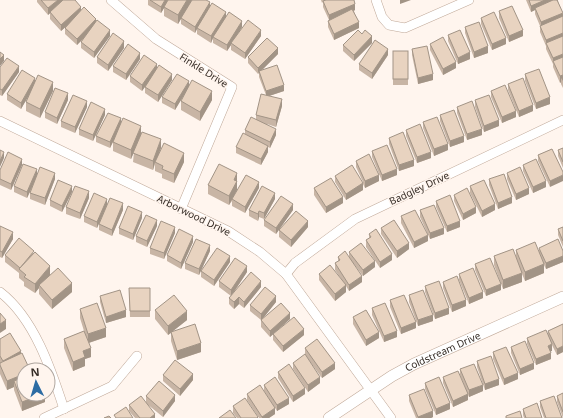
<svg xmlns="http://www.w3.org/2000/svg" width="563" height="418" viewBox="0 0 563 418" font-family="'Noto Sans',sans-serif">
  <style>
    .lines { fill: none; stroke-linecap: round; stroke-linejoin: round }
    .minor-casing { stroke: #c0a999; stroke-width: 10 }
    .tertiary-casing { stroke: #c0a999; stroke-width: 12 }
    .minor { stroke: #fff; stroke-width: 9 }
    .tertiary { stroke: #fff; stroke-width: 11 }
    .wall { fill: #c8b5a5 }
    .shaded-wall { fill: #a29486 }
    .building { fill: #e8d3c0; stroke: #a29486 }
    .labels { text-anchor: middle; stroke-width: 3; stroke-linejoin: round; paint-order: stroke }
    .street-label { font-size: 10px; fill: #352c26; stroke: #fff5ee }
  </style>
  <rect width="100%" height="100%" fill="#fff5ee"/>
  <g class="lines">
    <defs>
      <g id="minor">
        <polyline points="111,0 156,39 232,87 181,209"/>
        <polyline points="376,0 382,17 389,25 405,28 469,0"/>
        <polyline points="0,121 228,231 260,252 286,274 391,418"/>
        <polyline points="286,274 295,263 355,219 563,120"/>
        <path d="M0,292C34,318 51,369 64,409"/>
        <polyline points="44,418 112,386 137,356"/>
      </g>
      <g id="tertiary">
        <path id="s1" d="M329,418L392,376L414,364L563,297"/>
      </g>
    </defs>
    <use href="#minor" class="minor-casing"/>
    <use href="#tertiary" class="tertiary-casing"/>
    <use href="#minor" class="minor"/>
    <use href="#tertiary" class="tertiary"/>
  </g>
  <g class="wall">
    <polygon points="37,0 75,0 81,11 96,21 110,36 94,58 81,48 81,42 82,40 77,45 65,34 65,28 69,24 61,31 50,19 50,13 48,15 37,2"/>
    <polygon points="148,0 192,0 187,9 210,7 226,16 242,27 238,34 261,36 245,59 231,50 231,45 227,51 213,43 213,38 211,43 197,34 197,29 195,33 181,24 181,19 178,24 164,16 164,8 161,13 148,5"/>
    <polygon points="321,0 354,0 355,10 354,11 359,28 334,40 328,27 328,21 329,20 323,7 323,2 322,3"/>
    <polygon points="526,0 558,0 558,1 563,16 563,88 561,84 561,82 560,83 553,67 553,64 546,49 546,46 540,32 540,26 535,14 535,10 531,12"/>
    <polygon points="499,11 523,36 509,42 499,18"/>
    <polygon points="481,18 506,44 492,50 481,24"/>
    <polygon points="465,27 488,53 474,58 465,33"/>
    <polygon points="448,35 470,59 458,64 448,41"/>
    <polygon points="372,43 354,61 343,51 343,45"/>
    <polygon points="430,44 456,68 443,75 430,50"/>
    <polygon points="124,48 108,71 97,63 97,57"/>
    <polygon points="412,49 433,80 418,84 412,55"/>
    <rect x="393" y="51" width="15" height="34"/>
    <polygon points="278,54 262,70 284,91 269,96 282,106 276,127 267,124 276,135 270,148 268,147 268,152 261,165 236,153 236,147 245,134 245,130 256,119 256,115 266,95 259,77 259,73 258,74 248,63 248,57"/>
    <polygon points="388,55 372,79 359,70 359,64"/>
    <polygon points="140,59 126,80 113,72 113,66"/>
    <polygon points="0,67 19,72 2,96 0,95"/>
    <polygon points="157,68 172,80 158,102 145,93 145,87 142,91 130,82 130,76"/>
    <polygon points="525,74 550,104 536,109 525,81"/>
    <polygon points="35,81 53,91 40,118 26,111 26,102 28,96 21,109 7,100 7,94"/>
    <polygon points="508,84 533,111 519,117 508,90"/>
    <polygon points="189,87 212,100 200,121 181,110 181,101 184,94 175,110 162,103 162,97"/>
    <polygon points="491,91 516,117 502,123 491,97"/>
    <polygon points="68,100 57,124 45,118 45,112"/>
    <polygon points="475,100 499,126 484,132 475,107"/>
    <polygon points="87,107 75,133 61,127 61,121"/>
    <polygon points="457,107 482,135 467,140 457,113"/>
    <polygon points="105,115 93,141 79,135 79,129"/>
    <polygon points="440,115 464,142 450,147 440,121"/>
    <polygon points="121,122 141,134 161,148 158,155 184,162 174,183 162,178 162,174 155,171 155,164 153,170 133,162 134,152 131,159 113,151 113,142 114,140 110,148 96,142 96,136"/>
    <polygon points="423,122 448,150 434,156 423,128"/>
    <polygon points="406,130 431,158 417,163 406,136"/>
    <polygon points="389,138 414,166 399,171 389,144"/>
    <polygon points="563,148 563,168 558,156 558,150"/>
    <polygon points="552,149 550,187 538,161 538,155"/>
    <polygon points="372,151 397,175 382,181 372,157"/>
    <polygon points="356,161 379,181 365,188 363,184 363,190 346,200 335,182 335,176 363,182 356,167"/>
    <polygon points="22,165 11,190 0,185 0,170"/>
    <polygon points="523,165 546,187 533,193 523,171"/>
    <polygon points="237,173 237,190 259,188 245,213 232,206 232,201 229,205 208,194 208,185"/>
    <polygon points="507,173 529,194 516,200 507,179"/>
    <polygon points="37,175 55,179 45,205 30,199 30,193 36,180 27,198 14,192 14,186"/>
    <polygon points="489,179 512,203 498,209 489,185"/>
    <polygon points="470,186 495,210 482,217 470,193"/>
    <polygon points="314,188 343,203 326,213 314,195"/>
    <polygon points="72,192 62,212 50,206 50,200"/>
    <polygon points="454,195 476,213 463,220 454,201"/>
    <polygon points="89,198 80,219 66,214 66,207"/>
    <polygon points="275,199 264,219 259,217 258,221 249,216 249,210"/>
    <polygon points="436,201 460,227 447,232 436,207"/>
    <polygon points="107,204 123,210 112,236 99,230 99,224 101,219 97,228 84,222 84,216"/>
    <polygon points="293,210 276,234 264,226 264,220"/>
    <polygon points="420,210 444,234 430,239 420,217"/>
    <polygon points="401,216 428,241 414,248 401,223"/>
    <polygon points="142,218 133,240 119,234 119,228"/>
    <polygon points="0,226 13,239 2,258 0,257"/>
    <polygon points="157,226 147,247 136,242 136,236"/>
    <polygon points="308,227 291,247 279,237 279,230"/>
    <polygon points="563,227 563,247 558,235 558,229"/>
    <polygon points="381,228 409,249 397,258 381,234"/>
    <polygon points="175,233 164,259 150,254 150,248"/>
    <polygon points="369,234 392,260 380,268 366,247 366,240 369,238"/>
    <polygon points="193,242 181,269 167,261 167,255"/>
    <polygon points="539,248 563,251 563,262 546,269 544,265 544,273 525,281 522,274 522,282 503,289 494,265 494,256 516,257 516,250 539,252"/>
    <polygon points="210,251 199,275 185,269 185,263"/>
    <polygon points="349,252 375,267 363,276 354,264 362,282 349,291 346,286 346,292 335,301 319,280 319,274 344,283 335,270 335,263 338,261 338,257 349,257"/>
    <polygon points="34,253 50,275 49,276 72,292 52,309 39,294 39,288 35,293 24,286 24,282 19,278 19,273 5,262 5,255"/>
    <polygon points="230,262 214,286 201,277 201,271"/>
    <polygon points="475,264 501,290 486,296 475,270"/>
    <polygon points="247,272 233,294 261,287 244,308 239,304 234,309 229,304 229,298 231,296 219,287 219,281"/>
    <polygon points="459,274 483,298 469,304 459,280"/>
    <polygon points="443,282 466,306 452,312 443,288"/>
    <polygon points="425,286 449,314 435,319 425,292"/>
    <polygon points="129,288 150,288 150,317 130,317"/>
    <polygon points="409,295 433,321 418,326 409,302"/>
    <polygon points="100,296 126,317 106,323 100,302"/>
    <polygon points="390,300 416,328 401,334 390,307"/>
    <polygon points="276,302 262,319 290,319 270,337 261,327 261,320 250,311 250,305"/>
    <polygon points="372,308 397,337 384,342 372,315"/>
    <polygon points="80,309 106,337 89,343 91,357 85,359 85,366 73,371 64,348 64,339 84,331 80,318"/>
    <polygon points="155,310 187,320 173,331 201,352 177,360 171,341 171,333 168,335 155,319"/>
    <polygon points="353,317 379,338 366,346 353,324"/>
    <polygon points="563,324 563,352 557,355 552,345 552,351 550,351 551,359 536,365 527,344 527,338 548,336 548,331"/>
    <polygon points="273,334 304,335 283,352 273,340"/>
    <polygon points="0,339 21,354 24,370 45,394 45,402 22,411 14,390 14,387 7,390 0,374"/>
    <polygon points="511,347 534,369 520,375 511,353"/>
    <polygon points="305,348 335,369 322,378 305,355"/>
    <polygon points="493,352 518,379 504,385 493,359"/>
    <polygon points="477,361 499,385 485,390 477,367"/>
    <polygon points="293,363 320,383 308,392 293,369"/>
    <polygon points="460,369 483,391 469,397 468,395 468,400 453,407 443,383 443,377 465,387 460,375"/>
    <polygon points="278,372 305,394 293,402 278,378"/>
    <polygon points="163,375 193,380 180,396 163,381"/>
    <polygon points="425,383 450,409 436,415 425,389"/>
    <polygon points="264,385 289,404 277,411 264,391"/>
    <polygon points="563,393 563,418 557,402 557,396"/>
    <polygon points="247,394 275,414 269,418 259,418 247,400"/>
    <polygon points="409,395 433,417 431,418 416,418 409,401"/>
    <polygon points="146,396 175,401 163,417 147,404 155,418 135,418 129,411 129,405 146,402"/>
    <polygon points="540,401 562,418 544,418 540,407"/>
    <polygon points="233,406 258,418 237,418 233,413"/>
    <polygon points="523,409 542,418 524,418 523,415"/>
  </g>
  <g class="shaded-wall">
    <polygon points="58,0 65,0 48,15 48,8"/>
    <polygon points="165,0 169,0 161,13 161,7"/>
    <polygon points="187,0 192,0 178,24 178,15"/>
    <polygon points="400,0 411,0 400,4"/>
    <polygon points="545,0 558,0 558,1 536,10 535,8 535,10 531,12 531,6"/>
    <polygon points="210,2 210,9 197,28 197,29 195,33 195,27"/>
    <polygon points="355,4 355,10 329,21 329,15"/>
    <polygon points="81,7 81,13 61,31 61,25"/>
    <polygon points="226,12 226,18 213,37 213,38 211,43 211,36"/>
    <polygon points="563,13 563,19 541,28 541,22"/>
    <polygon points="96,19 96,25 77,45 77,39"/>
    <polygon points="242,21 242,27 232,44 231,43 231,45 227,51 227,45"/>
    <polygon points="359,22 359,28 334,40 334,34"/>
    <polygon points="110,30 110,36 94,58 94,52"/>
    <polygon points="261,30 261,36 245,59 245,53"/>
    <polygon points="523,30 523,36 509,42 509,36"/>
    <polygon points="563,33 563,39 546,43 546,46 546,40"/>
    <polygon points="372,36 372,43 354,61 354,55"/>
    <polygon points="506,38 506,44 492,50 492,44"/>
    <polygon points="124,41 124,48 108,71 108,65"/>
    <polygon points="488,46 488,53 474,58 474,52"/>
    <polygon points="278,48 278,54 259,73 259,71 258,74 258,68"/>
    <polygon points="388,49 388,55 372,79 372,73"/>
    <polygon points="470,52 470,59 458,64 458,58"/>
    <polygon points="140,53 140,59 126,80 126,74"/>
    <polygon points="563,54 563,60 553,61 553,64 553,58"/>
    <polygon points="4,55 4,61 0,66 0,59"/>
    <polygon points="456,62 456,68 443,75 443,69"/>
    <polygon points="157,64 157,70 142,91 142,85"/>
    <polygon points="19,66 19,72 2,96 2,90"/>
    <polygon points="172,74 172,80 158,102 158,95"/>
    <polygon points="433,74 433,80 418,84 418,78"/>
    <polygon points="563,75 563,81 561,78 561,82 560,83 560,76"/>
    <polygon points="35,78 35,85 21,109 21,103"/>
    <polygon points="189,81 189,87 175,110 175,104"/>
    <polygon points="53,82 53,91 40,118 40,109"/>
    <polygon points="284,85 284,91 266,97 266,91"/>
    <polygon points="212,91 212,100 200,121 200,112"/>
    <polygon points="68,93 68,100 57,124 57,118"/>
    <polygon points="550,97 550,104 536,109 536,103"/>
    <polygon points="282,99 282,106 276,127 276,120"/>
    <polygon points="87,101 87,107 75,133 75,127"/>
    <polygon points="533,105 533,111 519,117 519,111"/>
    <polygon points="105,109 105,115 93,141 93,135"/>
    <polygon points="516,111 516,117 502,123 502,117"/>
    <polygon points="121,118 121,125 110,148 110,142"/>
    <polygon points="499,120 499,126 484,132 484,126"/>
    <polygon points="141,126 141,135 131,159 131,150"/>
    <polygon points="276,129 276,135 270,148 270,142"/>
    <polygon points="482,129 482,135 467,140 467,134"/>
    <polygon points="464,136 464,142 450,147 450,141"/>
    <polygon points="161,139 161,148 156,162 155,162 153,170 153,161"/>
    <polygon points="448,144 448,150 434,156 434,149"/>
    <polygon points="268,146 268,152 261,165 261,159"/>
    <polygon points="4,152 4,158 0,167 0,161"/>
    <polygon points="431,152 431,158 417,163 417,157"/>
    <polygon points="184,153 184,162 174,183 174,174"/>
    <polygon points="22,159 22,165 11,190 11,184"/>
    <polygon points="414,160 414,166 399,171 399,165"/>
    <polygon points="37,169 37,176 27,198 27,192"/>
    <polygon points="397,169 397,175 382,181 382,175"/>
    <polygon points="55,173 55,179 45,205 45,198"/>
    <polygon points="237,173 237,190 229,205 229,196 234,180"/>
    <polygon points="379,175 379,181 365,188 365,181"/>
    <polygon points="563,175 563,181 550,187 550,181"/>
    <polygon points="546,181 546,187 533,193 533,187"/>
    <polygon points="259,182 259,188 245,213 245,207"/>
    <polygon points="363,183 363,190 346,200 346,194"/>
    <polygon points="72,186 72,192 62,212 62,206"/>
    <polygon points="529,188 529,194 516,200 516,194"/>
    <polygon points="89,191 89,198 80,219 80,213"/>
    <polygon points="275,193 275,199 264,219 264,213"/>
    <polygon points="343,197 343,203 326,213 326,207"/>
    <polygon points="512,197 512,203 498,209 498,203"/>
    <polygon points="107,199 107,205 97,228 97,222"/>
    <polygon points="123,203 123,210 112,236 112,230"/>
    <polygon points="293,204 293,210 276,234 276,228"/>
    <polygon points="495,204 495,210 482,217 482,211"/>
    <polygon points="476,207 476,213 463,220 463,214"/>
    <polygon points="259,211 259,217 258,221 258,214"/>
    <polygon points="142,212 142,218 133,240 133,234"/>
    <polygon points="157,220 157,226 147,247 147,241"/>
    <polygon points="308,221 308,227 291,247 291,240"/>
    <polygon points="460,221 460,227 447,232 447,226"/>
    <polygon points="175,227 175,233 164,259 164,253"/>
    <polygon points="444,228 444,234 430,239 430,233"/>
    <polygon points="13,232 13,239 2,258 2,252"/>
    <polygon points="428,235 428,241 414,248 414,242"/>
    <polygon points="193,236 193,242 181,269 181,263"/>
    <polygon points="409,243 409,249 397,258 397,251"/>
    <polygon points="210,245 210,251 199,275 199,269"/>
    <polygon points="392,254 392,260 380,268 380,262"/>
    <polygon points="230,256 230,262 214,286 214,280"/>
    <polygon points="563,256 563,262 546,269 546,263"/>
    <polygon points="375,261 375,267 363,276 363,270"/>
    <polygon points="544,264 544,273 525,281 525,272"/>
    <polygon points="50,266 50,275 40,286 39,285 39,288 35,293 35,284"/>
    <polygon points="247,266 247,272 231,296 231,290"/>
    <polygon points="522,273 522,282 503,289 503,280"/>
    <polygon points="362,276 362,282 349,291 349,285"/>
    <polygon points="261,281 261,287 244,308 244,302"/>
    <polygon points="72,283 72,292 52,309 52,300"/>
    <polygon points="501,284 501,290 486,296 486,290"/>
    <polygon points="346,285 346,292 335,301 335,294"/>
    <polygon points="483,292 483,298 469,304 469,298"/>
    <polygon points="276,296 276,302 261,321 261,314"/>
    <polygon points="239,297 239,304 234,309 234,302"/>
    <polygon points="466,300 466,306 452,312 452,305"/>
    <polygon points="449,308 449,314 435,319 435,313"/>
    <polygon points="126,310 126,317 106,323 106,317"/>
    <polygon points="187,311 187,320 168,335 168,326"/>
    <polygon points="290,313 290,319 270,337 270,331"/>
    <polygon points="433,315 433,321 418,326 418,320"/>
    <polygon points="6,320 6,329 0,333 0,324"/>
    <polygon points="416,322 416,328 401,334 401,328"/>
    <polygon points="106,328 106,337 88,343 88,334"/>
    <polygon points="304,329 304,335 283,352 283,346"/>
    <polygon points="397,331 397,337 384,342 384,336"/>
    <polygon points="379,332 379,338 366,346 366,340"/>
    <polygon points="201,343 201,352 177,360 177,351"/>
    <polygon points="552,344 552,351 548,352 548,346"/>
    <polygon points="563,346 563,352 557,355 557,349"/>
    <polygon points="91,348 91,357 85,359 85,366 73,371 73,362 83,351"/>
    <polygon points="21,351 21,357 3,367 3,361"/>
    <polygon points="551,353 551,359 536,365 536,359"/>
    <polygon points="335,363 335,369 322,378 322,372"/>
    <polygon points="534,363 534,369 520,375 520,369"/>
    <polygon points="518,373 518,379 504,385 504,379"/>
    <polygon points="24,374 24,383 14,381 14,387 7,390 7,381"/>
    <polygon points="193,374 193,380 180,396 180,389"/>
    <polygon points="320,377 320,383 308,392 308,385"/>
    <polygon points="499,379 499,385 485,390 485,384"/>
    <polygon points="483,385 483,391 469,397 469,390"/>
    <polygon points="305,388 305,394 293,402 293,396"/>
    <polygon points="43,394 45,394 45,402 22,411 22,402"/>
    <polygon points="468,394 468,400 453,407 453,401"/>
    <polygon points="175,395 175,401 163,417 163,411"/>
    <polygon points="289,398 289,404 277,411 277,405"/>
    <polygon points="450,403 450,409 436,415 436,409"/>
    <polygon points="275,408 275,414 269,418 262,418 262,417"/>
    <polygon points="433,411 433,417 431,418 418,418 418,417"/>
    <polygon points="155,414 155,418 150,418"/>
  </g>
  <g class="building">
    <polygon points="41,0 58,0 48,8"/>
    <polygon points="63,0 75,0 81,7 61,25 50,12"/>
    <polygon points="150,0 165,0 161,7"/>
    <polygon points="168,0 187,0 178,15 164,7"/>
    <polygon points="192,0 206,0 210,2 195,27 181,18"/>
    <polygon points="326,0 354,0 355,4 329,15 323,1"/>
    <polygon points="529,0 545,0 531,6"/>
    <polygon points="553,0 557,0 563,13 541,22 535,8"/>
    <polygon points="212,3 226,12 211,36 197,28"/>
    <polygon points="512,6 523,30 509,36 499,11"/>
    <polygon points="84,7 96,19 77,39 65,28"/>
    <polygon points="352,9 359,22 334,34 328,21"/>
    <polygon points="229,12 242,21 227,45 213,37"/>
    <polygon points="494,12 506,38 492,44 481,18"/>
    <polygon points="563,16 563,33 546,40 540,26"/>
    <polygon points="97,20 110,30 94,52 81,42"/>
    <polygon points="248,20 261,30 245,53 231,43"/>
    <polygon points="479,22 488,46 474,52 465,27"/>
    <polygon points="358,30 362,34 365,30 372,36 354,55 343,45"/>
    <polygon points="460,30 470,52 458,58 448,35"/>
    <polygon points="113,33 124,41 108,65 97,57"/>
    <polygon points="563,36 563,54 553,58 546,43"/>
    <polygon points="443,37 456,62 443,69 430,44"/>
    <polygon points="267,38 278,48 258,68 248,57"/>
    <polygon points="375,40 388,49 372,73 359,64"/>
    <polygon points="128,44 140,53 126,74 113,66"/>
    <polygon points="427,46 433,74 418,78 412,49"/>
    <rect x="393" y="51" width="15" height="28"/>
    <polygon points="0,52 4,55 0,59"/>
    <polygon points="144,55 157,64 142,85 130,76"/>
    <polygon points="563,57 563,75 560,76 553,61"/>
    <polygon points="7,58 19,66 2,90 0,89 0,67"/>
    <polygon points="159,65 172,74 158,95 145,87"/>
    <polygon points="277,65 284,85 266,91 259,71"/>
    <polygon points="539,69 550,97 536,103 525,74"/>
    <polygon points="22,70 35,78 21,103 7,94"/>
    <polygon points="177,74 189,81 175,104 162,97"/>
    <polygon points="38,75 53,82 40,109 26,102"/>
    <polygon points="523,78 533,105 519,111 508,84"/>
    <polygon points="192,80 212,91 200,112 181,101"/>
    <polygon points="505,85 516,111 502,117 491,91"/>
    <polygon points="55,88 68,93 57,118 45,112"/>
    <polygon points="261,94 282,99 276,120 256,115"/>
    <polygon points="73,95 87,101 75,127 61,121"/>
    <polygon points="489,95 499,120 484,126 475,100"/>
    <polygon points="472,101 482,129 467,134 457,107"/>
    <polygon points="91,102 105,109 93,135 79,129"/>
    <polygon points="454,110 464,136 450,141 440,115"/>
    <polygon points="108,113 121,118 110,142 96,136"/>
    <polygon points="251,117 276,129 270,142 245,130"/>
    <polygon points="437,117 448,144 434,149 423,122"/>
    <polygon points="123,118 141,126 131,150 113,142"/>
    <polygon points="420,124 431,152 417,157 406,130"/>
    <polygon points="142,132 161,139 153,161 133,153"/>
    <polygon points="403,132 414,160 399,165 389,138"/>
    <polygon points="243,133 268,146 261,159 236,147"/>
    <polygon points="164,143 184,153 174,174 162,169 163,166 155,162"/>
    <polygon points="387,145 397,169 382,175 372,151"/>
    <polygon points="563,148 563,162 558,150"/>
    <polygon points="552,149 563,172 563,175 550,181 538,155"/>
    <polygon points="0,150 4,152 0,161"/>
    <polygon points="8,152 22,159 11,184 0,179 0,170"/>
    <polygon points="369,154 379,175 365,181 356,161"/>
    <polygon points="536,159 546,181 533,187 523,165"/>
    <polygon points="23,164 37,169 27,192 14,186"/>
    <polygon points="219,164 237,173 234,180 237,181 229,196 208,185"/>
    <polygon points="352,165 363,183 346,194 335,176"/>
    <polygon points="40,167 55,173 45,198 30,193"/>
    <polygon points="520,167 529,188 516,194 507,173"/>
    <polygon points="504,174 512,197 498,203 489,179"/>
    <polygon points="246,175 259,182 245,207 232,199"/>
    <polygon points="331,178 343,197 326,207 314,188"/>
    <polygon points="58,180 72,186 62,206 50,200"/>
    <polygon points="484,180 495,204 482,211 470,186"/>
    <polygon points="75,186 89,191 80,213 66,207"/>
    <polygon points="262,186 275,193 264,213 259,211 258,214 249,210"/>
    <polygon points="467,188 476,207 463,214 454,195"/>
    <polygon points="94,193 107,199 97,222 84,216"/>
    <polygon points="450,195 460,221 447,226 436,201"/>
    <polygon points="281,196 293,204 276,228 264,220"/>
    <polygon points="110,198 123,203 112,230 99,224"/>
    <polygon points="434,205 444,228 430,233 420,210"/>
    <polygon points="128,206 142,212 133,234 119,228"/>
    <polygon points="415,210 428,235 414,242 401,216"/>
    <polygon points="296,211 308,221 291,240 279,230"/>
    <polygon points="146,215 157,220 147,241 136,236"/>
    <polygon points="394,220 409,243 397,251 381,228"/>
    <polygon points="161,221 175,227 164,253 150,248"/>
    <polygon points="0,226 13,232 2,252 0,251"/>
    <polygon points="563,227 563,241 558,229"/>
    <polygon points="179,229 193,236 181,263 167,255"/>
    <polygon points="376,229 392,254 380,262 366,240 371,237 369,234"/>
    <polygon points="19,238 34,251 20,268 5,255"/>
    <polygon points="196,239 210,245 199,269 185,263"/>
    <polygon points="558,239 563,251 563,256 546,263 539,248"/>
    <polygon points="535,242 544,264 525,272 516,250"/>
    <polygon points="361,243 375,261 363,270 349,252"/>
    <polygon points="217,248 230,256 214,280 201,271"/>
    <polygon points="513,249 522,273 503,280 494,256"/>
    <polygon points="345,251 362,276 349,285 335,263 340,260 338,257"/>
    <polygon points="35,252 50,266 35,284 24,277 26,275 19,269"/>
    <polygon points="235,258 247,266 231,290 219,281"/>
    <polygon points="490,258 501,284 486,290 475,264"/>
    <polygon points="330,265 346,285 335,294 319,274"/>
    <polygon points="58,268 72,283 52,300 39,285"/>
    <polygon points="473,268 483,292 469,298 459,274"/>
    <polygon points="251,272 261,281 244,302 239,297 234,302 229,298"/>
    <polygon points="457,276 466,300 452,305 443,282"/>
    <polygon points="439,281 449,308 435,313 425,286"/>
    <polygon points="265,287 276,296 261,314 250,305"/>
    <polygon points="129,288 150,288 150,311 130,311"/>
    <polygon points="120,290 126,310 106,317 100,296"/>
    <polygon points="423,290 433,315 418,320 409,295"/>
    <polygon points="174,295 187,311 168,326 155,310"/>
    <polygon points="404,295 416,322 401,328 390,300"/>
    <polygon points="97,303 106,328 88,334 80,309"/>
    <polygon points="281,303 290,313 270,331 261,320"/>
    <polygon points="385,303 397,331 384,336 372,308"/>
    <polygon points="366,310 379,332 366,340 353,317"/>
    <polygon points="0,313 6,320 0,324"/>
    <polygon points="294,317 304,329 283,346 273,334"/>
    <polygon points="195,324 201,343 177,351 171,332"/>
    <polygon points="563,324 563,346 557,349 548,331"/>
    <polygon points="546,330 552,344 548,346 551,353 536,359 527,338"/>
    <polygon points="84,331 91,348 83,351 85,357 73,362 64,339"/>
    <polygon points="10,333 21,351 3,361 0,356 0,339"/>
    <polygon points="317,339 335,363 322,372 305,348"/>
    <polygon points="525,341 534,363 520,369 511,347"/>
    <polygon points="506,347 518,373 504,379 493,352"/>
    <polygon points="22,353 30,370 24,370 24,374 7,381 0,365 0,363"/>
    <polygon points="305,354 320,377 308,385 293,363"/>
    <polygon points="491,356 499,379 485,384 477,361"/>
    <polygon points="175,360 193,374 180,389 163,375"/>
    <polygon points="289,364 305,388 293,396 278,372"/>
    <polygon points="474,364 483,385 469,390 460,369"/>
    <polygon points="458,371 468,394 453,401 443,377"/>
    <polygon points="24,377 24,394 43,394 22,402 14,381"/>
    <polygon points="275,377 289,398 277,405 264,385"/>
    <polygon points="439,377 450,403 436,409 425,383"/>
    <polygon points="159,381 175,395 163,411 146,396"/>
    <polygon points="260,385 275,408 262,417 247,394"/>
    <polygon points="424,389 433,411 418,417 409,395"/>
    <polygon points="563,393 563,412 557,396"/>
    <polygon points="141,396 155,414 150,418 140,418 129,405"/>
    <polygon points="554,396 562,418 546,418 540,401"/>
    <polygon points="245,398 258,417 257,418 241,418 233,406"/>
    <polygon points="537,403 542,418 526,418 523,409"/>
    <polygon points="126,407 133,418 116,418 114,415"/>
    <polygon points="230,410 236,418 219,418"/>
    <polygon points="520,411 522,418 506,418 506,416"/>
    <polygon points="109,416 111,418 104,418"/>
  </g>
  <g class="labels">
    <g class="street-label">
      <text transform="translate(204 70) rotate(32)" y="4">Finkle Drive</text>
      <text transform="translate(419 188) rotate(-25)" y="4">Badgley Drive</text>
      <text transform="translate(194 215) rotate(26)" y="4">Arborwood Drive</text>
      <text dy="4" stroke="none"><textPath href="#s1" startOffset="132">Coldstream Drive</textPath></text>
    </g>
  </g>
  <g transform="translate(36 382) rotate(355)"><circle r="19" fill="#fff5ee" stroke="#aea59e"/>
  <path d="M0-3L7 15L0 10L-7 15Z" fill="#2d6ca3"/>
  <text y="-6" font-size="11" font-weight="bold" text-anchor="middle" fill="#352c26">N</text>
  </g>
</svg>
